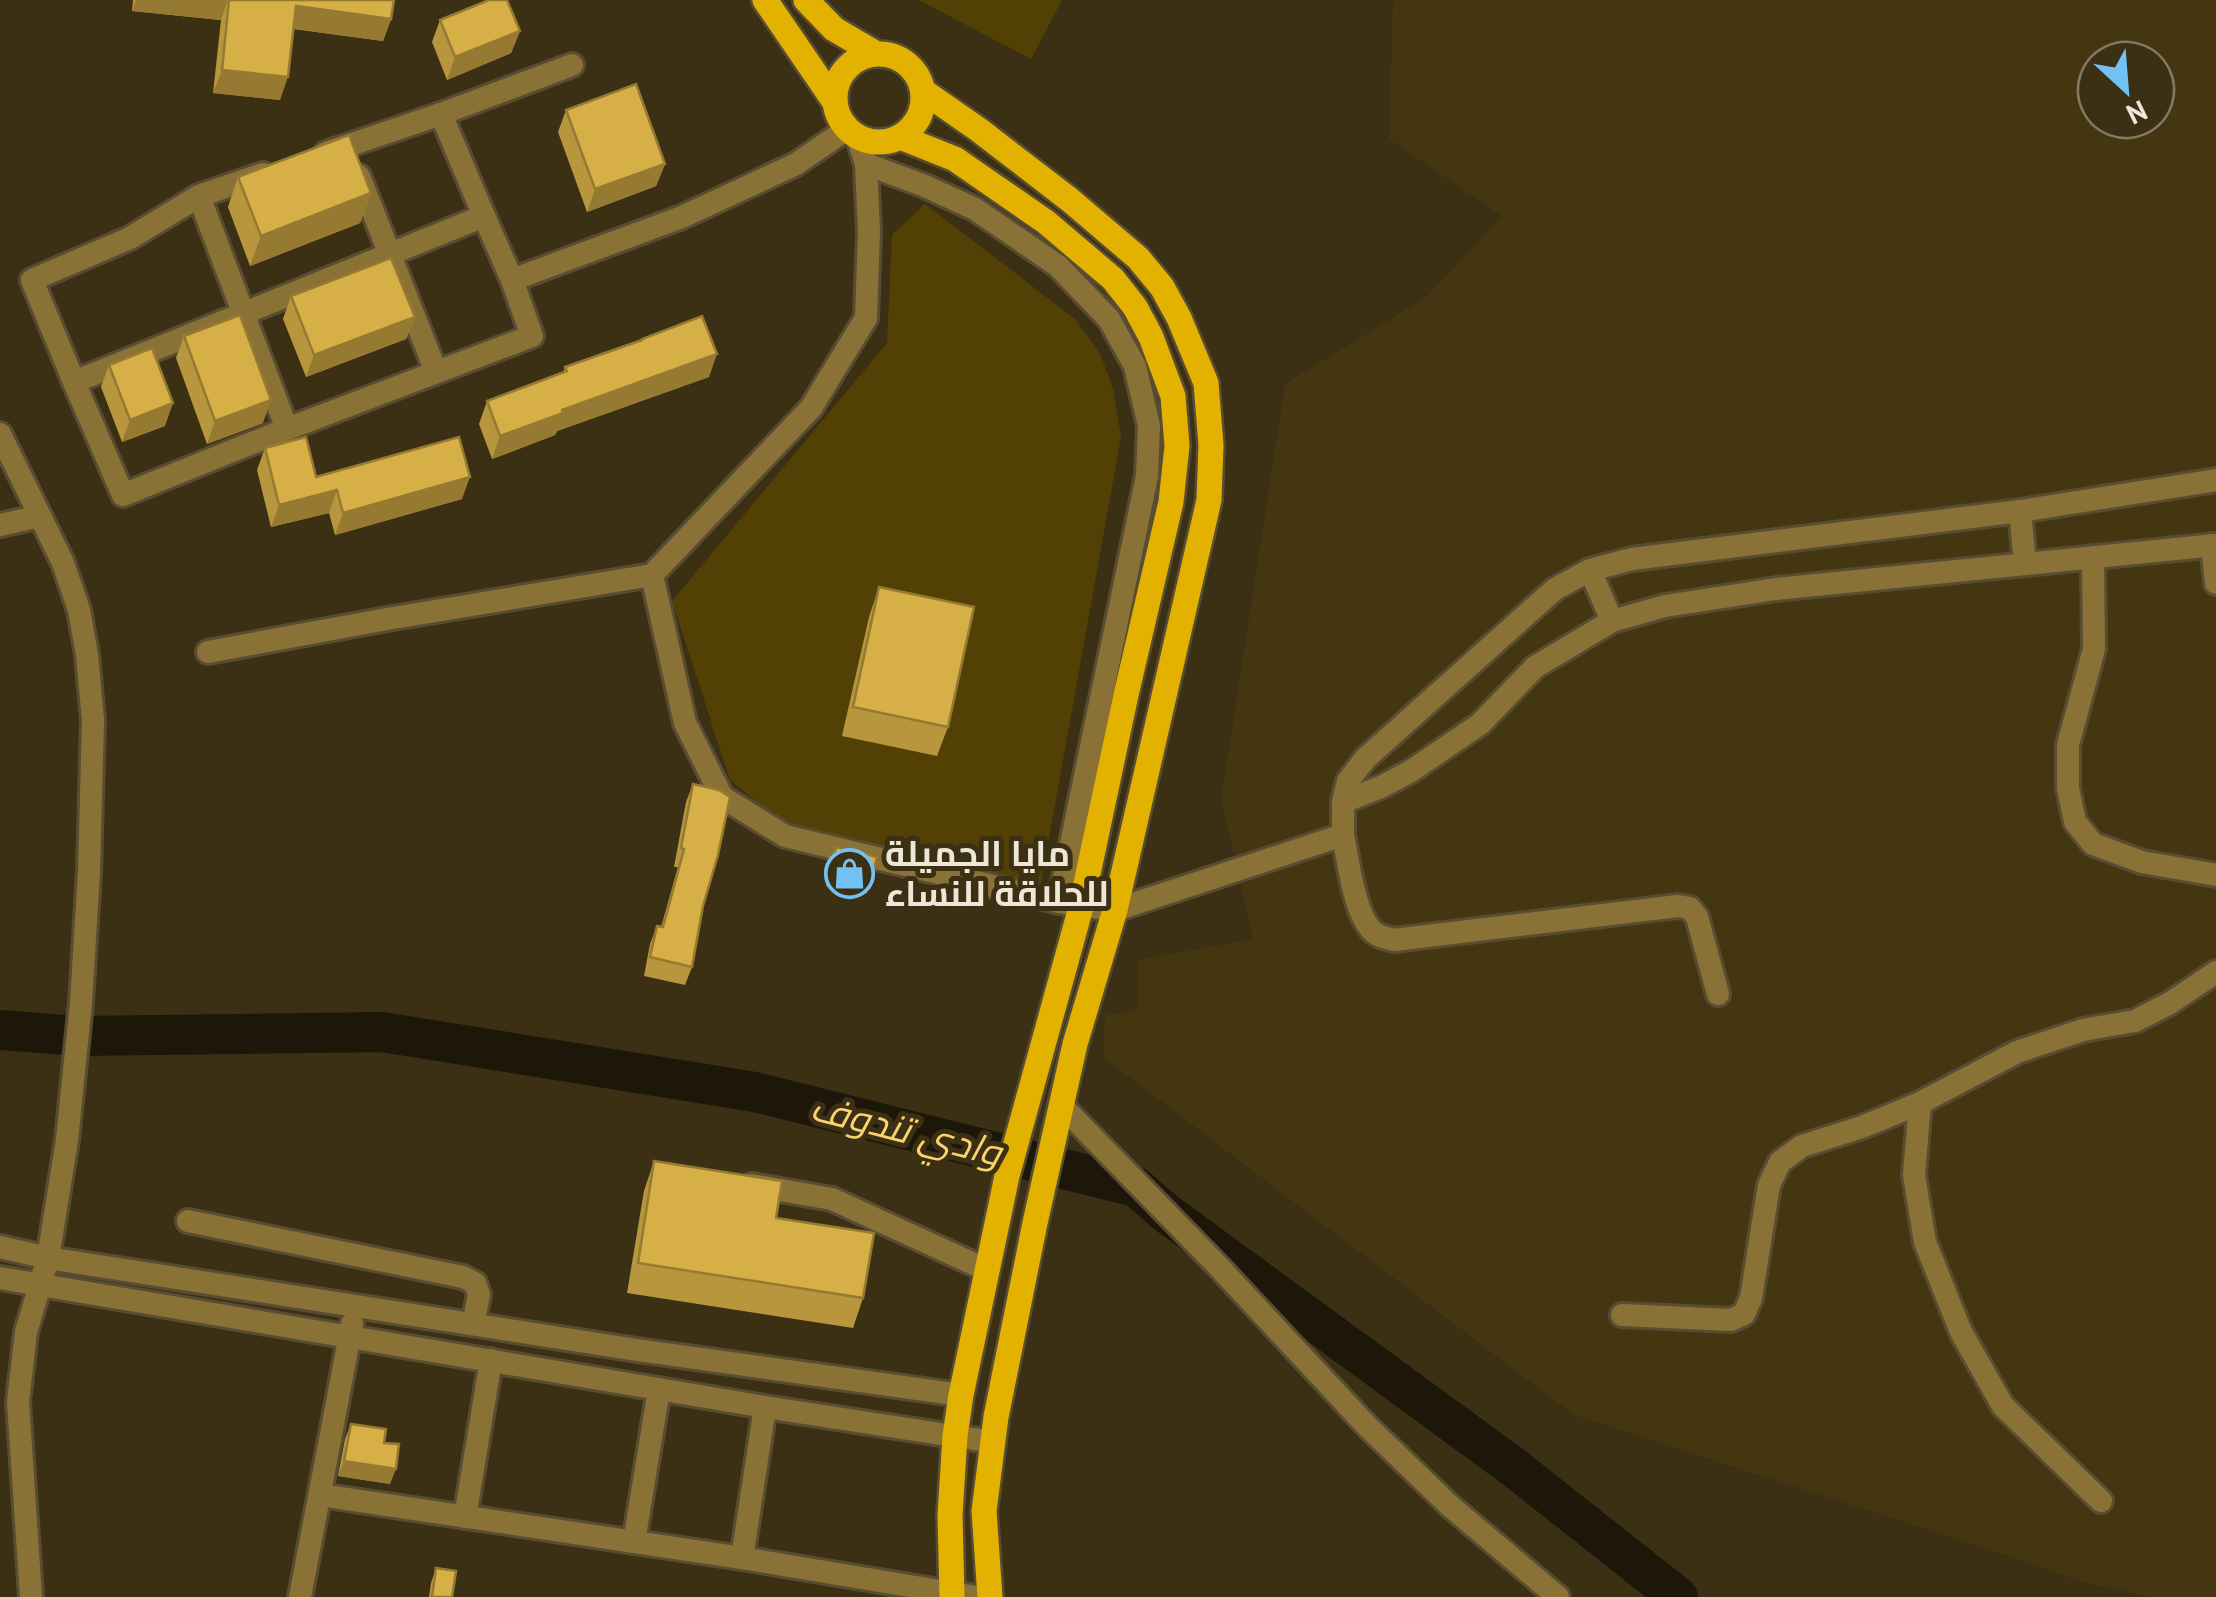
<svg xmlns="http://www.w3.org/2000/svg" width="2216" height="1597" viewBox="0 0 2216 1597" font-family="'PT Sans',Cairo,sans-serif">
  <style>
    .built { fill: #443611; fill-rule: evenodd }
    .green { fill: #534005 }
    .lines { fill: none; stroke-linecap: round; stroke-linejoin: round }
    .river { stroke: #1d1709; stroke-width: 40 }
    .minor-casing { stroke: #584d33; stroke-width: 28 }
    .major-casing { stroke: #584d33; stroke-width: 30 }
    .minor { stroke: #8a7236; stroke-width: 22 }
    .major { stroke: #e3b100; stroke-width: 25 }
    .wall { fill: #b8963d }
    .shaded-wall { fill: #967a32 }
    .building { fill: #d6af47; stroke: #967a32; stroke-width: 2.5 }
    .labels { text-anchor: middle; stroke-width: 10; stroke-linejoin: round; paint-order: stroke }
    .poi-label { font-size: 35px; font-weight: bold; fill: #eee7d7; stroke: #3b3014; text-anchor: start }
    .water-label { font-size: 38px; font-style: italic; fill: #fad26e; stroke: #3b3014 }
  </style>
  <rect width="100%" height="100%" fill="#3b3014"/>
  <path class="built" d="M1393,0H2216V1597H2151L2076,1580L2021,1560L1574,1415L1103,1057L1105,1015L1138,1010L1137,960L1253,939L1221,800L1285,384L1428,296L1502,216L1389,139ZM2096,60H2156V120H2096Z"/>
  <g class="green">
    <polygon points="919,0 1062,0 1031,59"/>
    <polygon points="925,204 1075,319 1100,353 1113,389 1121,437 1041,883 784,824 730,780 672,601 887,343 892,235"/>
  </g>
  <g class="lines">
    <polyline class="river" points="0,1030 78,1036 382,1032 755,1092 1136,1187 1166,1213 1512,1466 1678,1597"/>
    <defs>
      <g id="minor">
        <polyline points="857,136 866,164 869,232 866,318 811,408 652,575 685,723 722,797 785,836 1059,902 1115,910 1343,835 1343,802 1348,781 1365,759 1555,589 1590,570 1632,559 2020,511 2216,480"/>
        <polyline points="326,153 441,114"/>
        <polyline points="866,164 925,186 975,209 1058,266 1109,319 1135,366 1149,426 1147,476 1059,902"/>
        <polyline points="263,174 199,196 287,429"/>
        <polyline points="359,176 436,372"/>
        <polyline points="484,216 441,114 572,65"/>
        <polyline points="512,280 484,216 74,382 123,495 287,429 532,336 512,280 682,217 796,164 847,129"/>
        <polyline points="74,382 32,280 130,238 199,196"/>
        <polyline points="0,434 63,563 79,610 87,655 93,720 89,872 81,1003 67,1140 48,1258 26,1332 18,1402 31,1597"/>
        <polyline points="2020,511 2025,564"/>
        <polyline points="0,525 40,516"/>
        <polyline points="2212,545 2216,583"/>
        <polyline points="2093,558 2094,649 2068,745 2068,788 2075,822 2093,844 2142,862 2216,875"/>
        <polyline points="1590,570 1612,621"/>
        <polyline points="208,652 387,619 652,575"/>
        <polyline points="1343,802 1381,787 1411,771 1480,724 1535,667 1612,621 1665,606 1776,589 2216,545"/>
        <path d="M1343,835C1348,859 1355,924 1378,935C1383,938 1389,938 1394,940L1678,906L1690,908L1697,917L1718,994"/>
        <polyline points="1920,1103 1914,1175 1925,1242 1961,1332 2003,1406 2101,1501"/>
        <polyline points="1061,1105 1218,1266 1366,1425 1449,1505 1558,1597"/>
        <polyline points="752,1185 832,1199 987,1270"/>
        <polyline points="188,1221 463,1277 475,1283 479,1295 473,1324"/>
        <polyline points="0,1247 48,1258 637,1350 961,1395"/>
        <polyline points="0,1278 765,1407 993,1442"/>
        <polyline points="1622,1315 1731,1320 1744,1314 1751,1298 1769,1185 1780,1162 1802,1146 1862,1127 1920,1103 2017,1052 2083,1030 2135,1021 2170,1003 2216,972"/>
        <polyline points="320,1495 742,1558 976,1597"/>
        <polyline points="465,1517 491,1360"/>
        <polyline points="634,1542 659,1389"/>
        <polyline points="742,1558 765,1407"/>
        <polyline points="300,1597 352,1324"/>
      </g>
      <g id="major">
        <polyline points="765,0 834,101"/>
        <polyline points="806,0 834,29 875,53"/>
        <circle cx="879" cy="98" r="44"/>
        <polyline points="923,91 979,130 1070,200 1138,258 1162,287 1179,318 1206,383 1211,445 1209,500 1115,910 1075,1044 1035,1223 996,1417 984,1511 990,1597"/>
        <polyline points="900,137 955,159 1046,222 1113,279 1135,307 1151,337 1173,396 1177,446 1171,502 1126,695 1081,907 1007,1176 961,1395 955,1436 950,1515 952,1597"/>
      </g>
    </defs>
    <use href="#minor" class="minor-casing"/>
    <use href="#major" class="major-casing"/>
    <use href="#minor" class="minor"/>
    <use href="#major" class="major"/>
  </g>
  <g class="wall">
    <polygon points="133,0 394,0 391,19 383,41 293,29 280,100 213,93 221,20 132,11"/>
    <polygon points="440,20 520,31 511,53 447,80 432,42"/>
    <polygon points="566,110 665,164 656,186 587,212 558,132"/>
    <polygon points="238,177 371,193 360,223 250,266 228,207"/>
    <polygon points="291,296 415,317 406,339 306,377 283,319"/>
    <polygon points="184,336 263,423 207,444 176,358"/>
    <polygon points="642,339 709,377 557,431 555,435 492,459 479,424 487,401 563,373 565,367 641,341"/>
    <polygon points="109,365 165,426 122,442 101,387"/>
    <polygon points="265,448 316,477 462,499 335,535 329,513 271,527 257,470"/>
    <polygon points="879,587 948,727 937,756 842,736 869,617"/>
    <polygon points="693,784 703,906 692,967 685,985 644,976 650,944 657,926 661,927 678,867 674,867 686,802"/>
    <polygon points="836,847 871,879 866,894 826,886 830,862"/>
    <polygon points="654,1161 776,1218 863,1298 853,1328 627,1293 644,1191"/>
    <polygon points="351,1424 384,1443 390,1484 338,1476 345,1439"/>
    <polygon points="436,1568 452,1597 429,1597 431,1583"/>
  </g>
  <g class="shaded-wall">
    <polygon points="136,0 228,0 221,20 132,11"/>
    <polygon points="296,6 391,19 383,41 288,28"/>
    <polygon points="520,31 511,53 447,80 455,57"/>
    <polygon points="222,70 288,77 280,100 213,93"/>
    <polygon points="665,164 656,186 587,212 595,189"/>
    <polygon points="371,193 360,223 250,266 261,236"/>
    <polygon points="415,317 406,339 306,377 314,355"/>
    <polygon points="717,354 709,377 557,431 555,435 492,459 500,436 562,410"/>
    <polygon points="271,400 263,423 207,444 215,421"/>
    <polygon points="173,403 165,426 122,442 130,420"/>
    <polygon points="470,477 462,499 335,535 343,513"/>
    <polygon points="337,490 329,513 271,527 279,505"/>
    <polygon points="344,1461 396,1469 390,1484 338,1476"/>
  </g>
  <g class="building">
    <polygon points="229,0 394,0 391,19 296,6 288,77 222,70"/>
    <polygon points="489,0 507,0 520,31 455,57 440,20"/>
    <polygon points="636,84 665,164 595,189 566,110"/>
    <polygon points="349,135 371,193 261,236 238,177"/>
    <polygon points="391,258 415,317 314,355 291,296"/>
    <polygon points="240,315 271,400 215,421 184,336"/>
    <polygon points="702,316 717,354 562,410 563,413 500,436 487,401 567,371 565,367 642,340 642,339"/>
    <polygon points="152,348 173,403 130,420 109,365"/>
    <polygon points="306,437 316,477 459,437 470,477 343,513 337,490 279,505 265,448"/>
    <polygon points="879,587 974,607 948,727 853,707"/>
    <polygon points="693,784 719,790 730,797 718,855 703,906 692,967 650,957 657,926 663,927 684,849 681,848"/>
    <polygon points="836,847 877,857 871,879 831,871"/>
    <polygon points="654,1161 782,1181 776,1218 874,1233 863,1298 638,1263"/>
    <polygon points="351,1424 386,1429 384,1443 399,1444 396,1469 344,1461"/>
    <polygon points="436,1568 456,1571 452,1597 432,1597"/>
  </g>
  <defs>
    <symbol id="shop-ring" viewBox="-11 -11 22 22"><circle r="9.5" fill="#3b3014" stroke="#71c1f4" stroke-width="1.5"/><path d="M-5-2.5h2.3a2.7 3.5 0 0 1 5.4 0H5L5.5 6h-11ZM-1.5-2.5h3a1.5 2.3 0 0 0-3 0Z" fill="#71c1f4"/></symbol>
  </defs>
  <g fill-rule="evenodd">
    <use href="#shop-ring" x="822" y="846" width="55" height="55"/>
  </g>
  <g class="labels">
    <g class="poi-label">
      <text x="885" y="866">مايا الجميلة<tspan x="885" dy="40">للحلاقة للنساء</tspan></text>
    </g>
    <g class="water-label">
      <text transform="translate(906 1130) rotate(14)" y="13">وادي تندوف</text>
    </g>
  </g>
  <g transform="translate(2126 90) rotate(154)"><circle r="48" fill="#3b3014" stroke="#837962" stroke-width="2.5"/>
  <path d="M0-8L18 38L0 25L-18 38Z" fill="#71c1f4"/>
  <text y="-15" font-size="28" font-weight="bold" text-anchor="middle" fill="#eee7d7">N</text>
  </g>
</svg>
